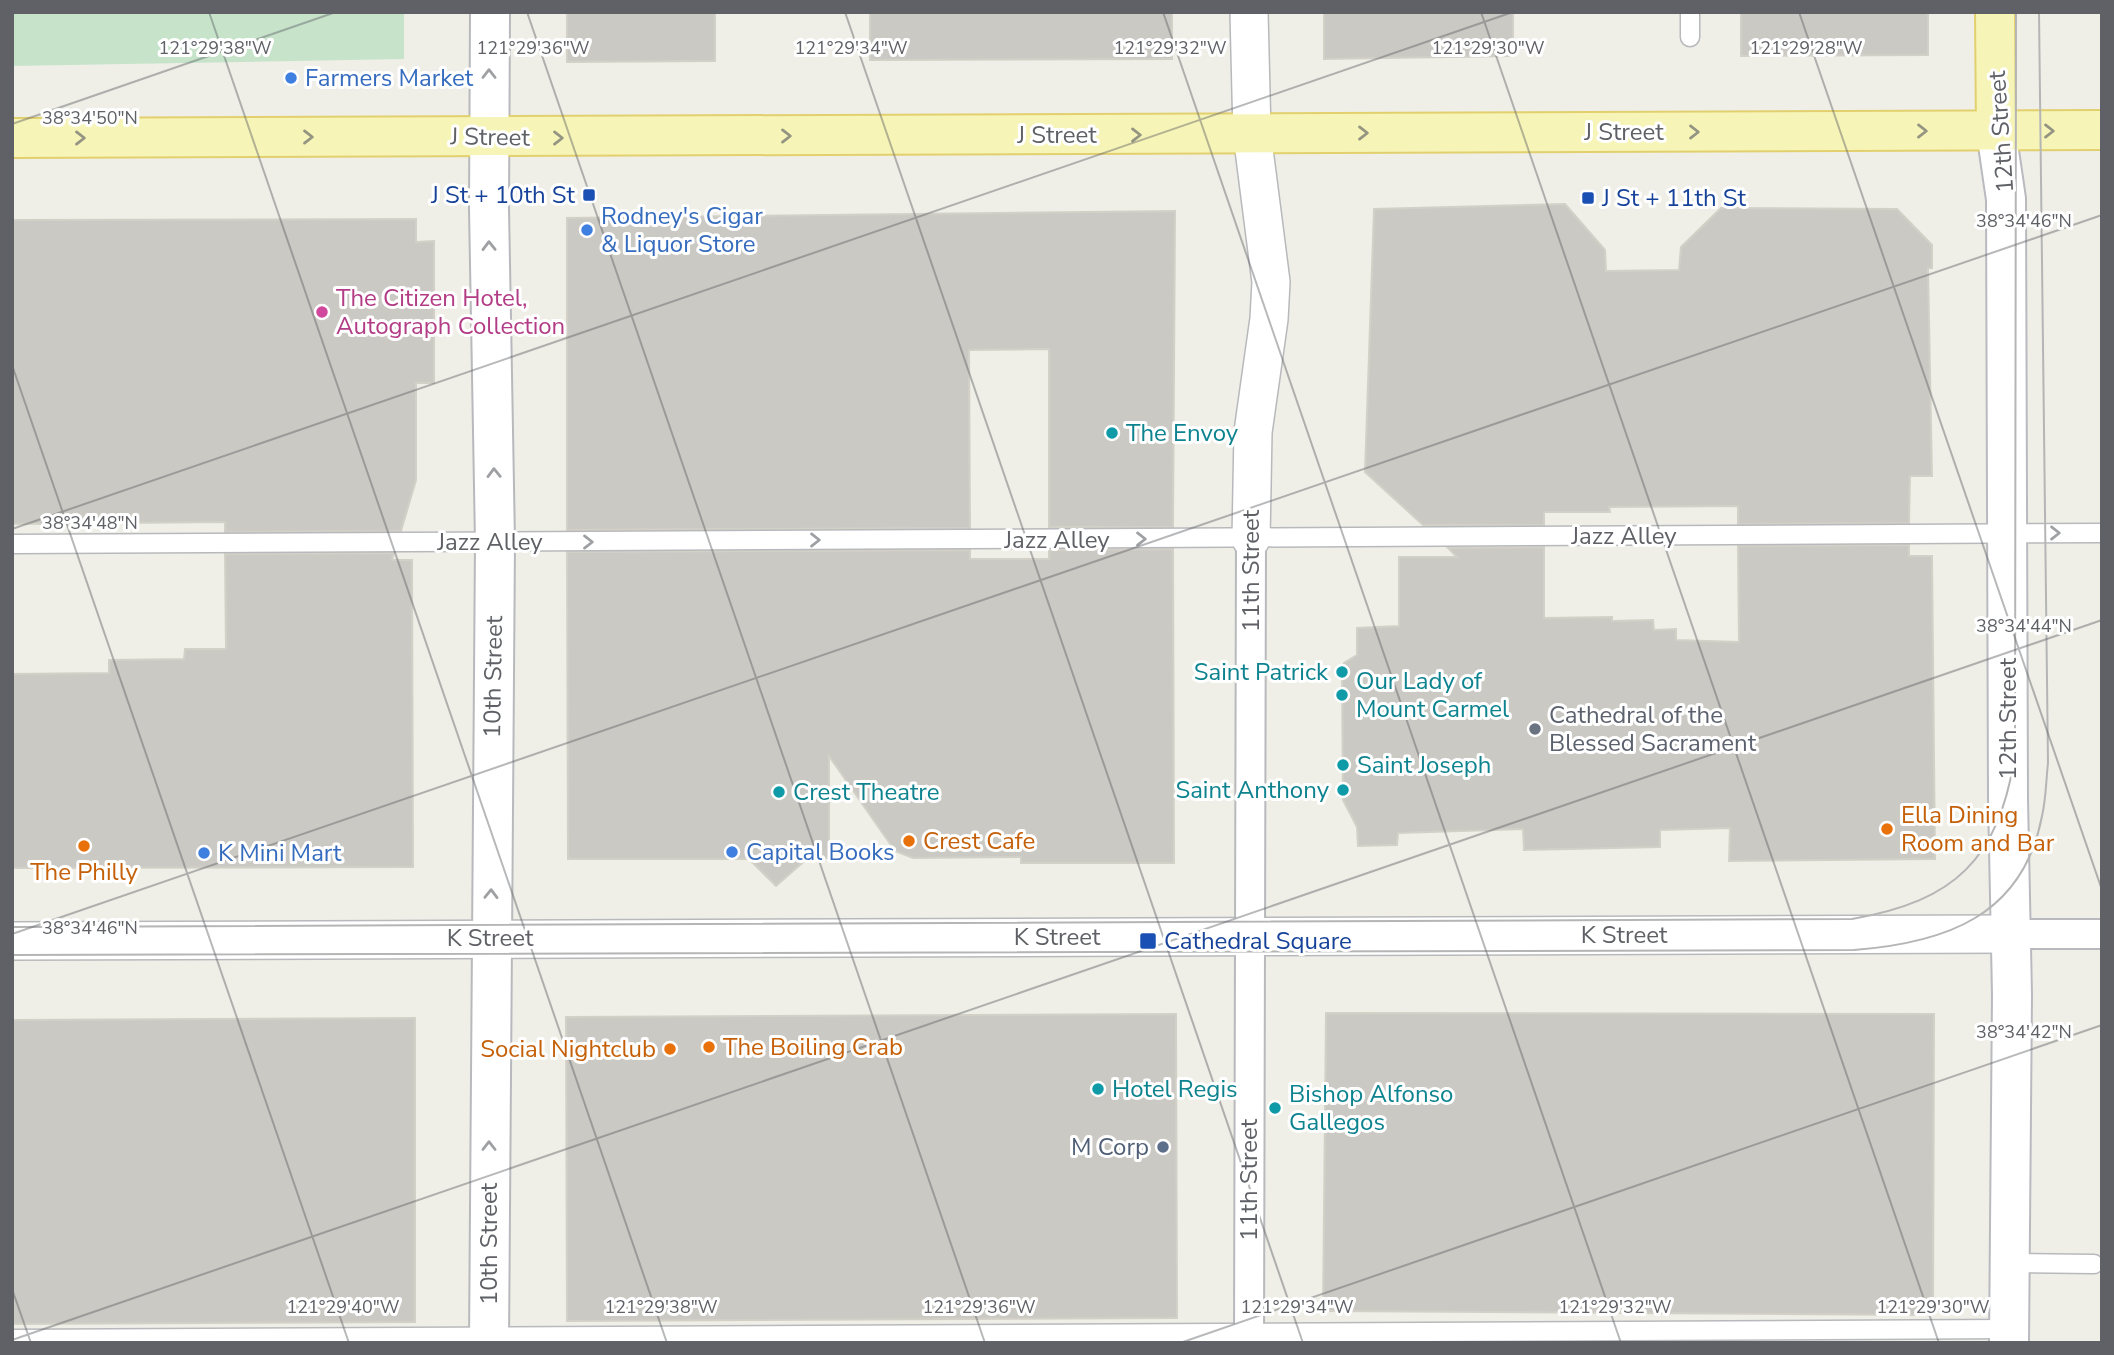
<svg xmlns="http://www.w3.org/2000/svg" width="2114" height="1355" viewBox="0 0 2114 1355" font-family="'Nunito Sans',sans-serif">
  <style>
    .green { fill: #c7e4cb }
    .building { fill: #cbc9c4; stroke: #d3d1c7; stroke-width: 2 }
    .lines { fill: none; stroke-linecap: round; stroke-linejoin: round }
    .service-casing { stroke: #b8b9bc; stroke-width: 21 }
    .pedestrian-casing { stroke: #b8b9bc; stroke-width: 32 }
    .minor-casing { stroke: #b8b9bc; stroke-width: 40 }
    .tertiary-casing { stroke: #b8b9bc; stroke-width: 42 }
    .secondary-casing { stroke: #b9babf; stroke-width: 42 }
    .primary-casing { stroke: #e2d06e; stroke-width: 42 }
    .service { stroke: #fff; stroke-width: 18 }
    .pedestrian { stroke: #fff; stroke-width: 28 }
    .minor { stroke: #fff; stroke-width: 37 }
    .tertiary { stroke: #fff; stroke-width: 38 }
    .secondary { stroke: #fff; stroke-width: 38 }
    .primary { stroke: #f6f4b6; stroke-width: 38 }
    .tram { stroke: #b5b5b6; stroke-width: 2 }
    .oneway { stroke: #9fa0a3 }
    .oneway2 { stroke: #949482 }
    .ticks { fill: none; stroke: #5f6166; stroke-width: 2; stroke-opacity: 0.45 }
    .shop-dot { fill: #3f7fe0; stroke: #fff; stroke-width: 2.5 }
    .transit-dot { fill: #1a4fb4; stroke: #fff; stroke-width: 2.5 }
    .hotel-dot { fill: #d1479c; stroke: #fff; stroke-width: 2.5 }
    .culture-dot { fill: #0f9aa8; stroke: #fff; stroke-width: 2.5 }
    .worship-dot { fill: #6b7280; stroke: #fff; stroke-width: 2.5 }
    .food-dot { fill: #e8710a; stroke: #fff; stroke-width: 2.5 }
    .service-dot { fill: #5c6f8a; stroke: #fff; stroke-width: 2.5 }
    .labels { text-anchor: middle; stroke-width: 6; stroke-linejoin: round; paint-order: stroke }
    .shop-label { font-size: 24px; fill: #366cbe; stroke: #fff; text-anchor: start }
    .street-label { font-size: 24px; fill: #5f6166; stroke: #fff }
    .transit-label { font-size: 24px; fill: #164399; stroke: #fff; text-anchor: start }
    .hotel-label { font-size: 24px; fill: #b23c85; stroke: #fff; text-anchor: start }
    .culture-label { font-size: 24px; fill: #0d838f; stroke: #fff; text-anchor: start }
    .worship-label { font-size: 24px; fill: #5b616d; stroke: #fff; text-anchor: start }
    .food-label { font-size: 24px; fill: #c56008; stroke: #fff; text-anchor: start }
    .service-label { font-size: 24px; fill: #4e5e75; stroke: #fff; text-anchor: end }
    .ticks-label { font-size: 18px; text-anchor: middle; fill: #5f6166; stroke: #fff; stroke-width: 6; stroke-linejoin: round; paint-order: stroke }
  </style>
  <rect width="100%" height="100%" fill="#efefe8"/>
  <polygon class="green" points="12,12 404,12 404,59 12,66"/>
  <g class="building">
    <polygon points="567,12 715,12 715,61 567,62"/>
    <polygon points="870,12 1172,12 1172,59 870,60"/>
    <polygon points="1324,12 1513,12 1513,56 1324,59"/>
    <polygon points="1741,12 1928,12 1928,55 1741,56"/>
    <polygon points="1565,204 1605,250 1606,271 1679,270 1681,247 1721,208 1897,209 1932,245 1932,268 1928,268 1932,476 1910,476 1909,523 1738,524 1738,506 1609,507 1610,512 1544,512 1544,525 1423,525 1365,472 1374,209"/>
    <polygon points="1175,211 1173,527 1049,527 1049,349 969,350 970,528 567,530 567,218"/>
    <polygon points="416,219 416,242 434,241 434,383 416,383 416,480 401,531 225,532 225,522 12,524 12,220"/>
    <polygon points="1909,545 1909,556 1932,556 1935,859 1729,861 1730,828 1660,830 1660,847 1524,850 1523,829 1398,833 1397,845 1358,846 1357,827 1343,800 1342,672 1344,663 1357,655 1357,628 1399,626 1399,557 1457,557 1448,548 1544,547 1544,618 1612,617 1612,621 1653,620 1654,630 1676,629 1676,640 1739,642 1738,546"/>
    <polygon points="1173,549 1174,863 1021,863 1021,857 913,858 895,851 829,756 829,858 808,858 776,886 749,859 568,859 567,552 970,550 970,559 1049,559 1049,550"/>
    <polygon points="394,553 392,560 412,560 413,867 12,868 12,674 109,673 109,660 184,659 185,649 226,649 225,554"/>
    <polygon points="1326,1013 1934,1014 1933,1315 1323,1311"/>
    <polygon points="1176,1014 1177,1318 567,1321 566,1017"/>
    <polygon points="415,1018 415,1322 12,1324 12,1020"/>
  </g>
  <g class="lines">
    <defs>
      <g id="service">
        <polyline points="1690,37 1690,12"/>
        <polyline points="12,544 2102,533"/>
        <polyline points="2009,1263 2094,1264"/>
        <polyline points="12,1339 2008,1329"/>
      </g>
      <g id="pedestrian">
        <polyline points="2010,934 2102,934"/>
        <polyline points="1249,1343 1251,539"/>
      </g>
      <g id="minor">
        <polyline points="1249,12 1252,134 1271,282 1269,319 1253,432 1251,539"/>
        <polyline points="12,941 2010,934"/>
      </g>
      <polyline id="tertiary" points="489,1343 495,542 489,208 490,12"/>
      <polyline id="secondary" points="1996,131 2006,199 2008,799 2012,995 2009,1343"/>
      <g id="primary">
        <polyline points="1995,12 1996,131"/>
        <polyline points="12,138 2102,130"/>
      </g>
    </defs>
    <use href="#service" class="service-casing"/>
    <use href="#pedestrian" class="pedestrian-casing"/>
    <use href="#minor" class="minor-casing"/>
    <use href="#tertiary" class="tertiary-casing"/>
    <use href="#secondary" class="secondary-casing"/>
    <use href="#primary" class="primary-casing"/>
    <use href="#service" class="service"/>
    <use href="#pedestrian" class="pedestrian"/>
    <use href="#minor" class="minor"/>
    <use href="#tertiary" class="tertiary"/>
    <use href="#secondary" class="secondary"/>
    <use href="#primary" class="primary"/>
    <g class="tram">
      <path d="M12,927L1852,919C1956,901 1998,859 2015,756L2016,12"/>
      <path d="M12,955L1854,950C1944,943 2023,917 2042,816C2046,799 2046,781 2048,763L2039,12"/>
    </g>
  </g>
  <defs><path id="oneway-chevron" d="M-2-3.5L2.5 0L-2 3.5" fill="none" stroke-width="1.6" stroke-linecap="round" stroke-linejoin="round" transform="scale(1.75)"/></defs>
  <g class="oneway">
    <use href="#oneway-chevron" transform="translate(489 74) rotate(-90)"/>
    <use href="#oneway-chevron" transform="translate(489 246) rotate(-91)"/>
    <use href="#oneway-chevron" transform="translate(494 473) rotate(-91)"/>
    <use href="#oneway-chevron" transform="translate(2055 533)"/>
    <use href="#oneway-chevron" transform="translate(1141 539)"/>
    <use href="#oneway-chevron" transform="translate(815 540)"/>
    <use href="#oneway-chevron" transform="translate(588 542)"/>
    <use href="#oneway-chevron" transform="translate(491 894) rotate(-89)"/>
    <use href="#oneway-chevron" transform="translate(489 1146) rotate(-90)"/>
  </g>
  <g class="oneway2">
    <use href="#oneway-chevron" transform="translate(1922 131)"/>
    <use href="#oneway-chevron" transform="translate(2049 131)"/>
    <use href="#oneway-chevron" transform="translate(1694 132)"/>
    <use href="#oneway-chevron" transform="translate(1363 133)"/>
    <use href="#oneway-chevron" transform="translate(1136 135)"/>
    <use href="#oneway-chevron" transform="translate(786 136)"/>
    <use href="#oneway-chevron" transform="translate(308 137)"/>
    <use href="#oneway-chevron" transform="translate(80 138)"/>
    <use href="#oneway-chevron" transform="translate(558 138)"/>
  </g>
  <path class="ticks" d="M209,12L667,1343M527,12L985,1343M845,12L1303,1343M1163,12L1621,1343M1481,12L1939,1343M1799,12L2102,890M12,124L336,12M12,365L349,1343M12,529L1513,12M12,934L2102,215M12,1289L31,1343M12,1340L2102,620M1180,1343L2102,1025"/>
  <g class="shop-dot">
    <circle cx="291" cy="78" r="7"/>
    <circle cx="587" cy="230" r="7"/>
    <circle cx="732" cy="852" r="7"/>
    <circle cx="204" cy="853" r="7"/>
  </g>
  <g class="transit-dot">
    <rect x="582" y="188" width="14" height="14" rx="3.5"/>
    <rect x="1581" y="191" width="14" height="14" rx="3.5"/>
    <rect x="1139" y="932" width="18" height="18" rx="3.5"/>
  </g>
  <circle class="hotel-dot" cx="322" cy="312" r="7"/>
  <g class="culture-dot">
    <circle cx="1112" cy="433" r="7"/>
    <circle cx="1342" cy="672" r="7"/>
    <circle cx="1342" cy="695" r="7"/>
    <circle cx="1343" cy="765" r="7"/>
    <circle cx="1343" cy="790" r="7"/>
    <circle cx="779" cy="792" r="7"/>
    <circle cx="1098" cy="1089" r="7"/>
    <circle cx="1275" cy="1108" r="7"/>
  </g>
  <circle class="worship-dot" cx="1535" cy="729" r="7"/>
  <g class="food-dot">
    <circle cx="1887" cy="829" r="7"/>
    <circle cx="909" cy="841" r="7"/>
    <circle cx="84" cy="846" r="7"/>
    <circle cx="709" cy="1047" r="7"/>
    <circle cx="670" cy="1049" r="7"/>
  </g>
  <circle class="service-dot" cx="1163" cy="1147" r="7"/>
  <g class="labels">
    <g class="shop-label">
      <text x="305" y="86">Farmers Market</text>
      <text x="601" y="224">Rodney's Cigar<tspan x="601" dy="28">&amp; Liquor Store</tspan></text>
      <text x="746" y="860">Capital Books</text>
      <text x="218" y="861">K Mini Mart</text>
    </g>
    <g class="street-label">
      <text x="1624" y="140">J Street</text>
      <text transform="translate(2001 132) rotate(-94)" y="8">12th Street</text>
      <text x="1057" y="143">J Street</text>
      <text transform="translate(490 137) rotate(1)" y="8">J Street</text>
      <text x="1624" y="544">Jazz Alley</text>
      <text x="1057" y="548">Jazz Alley</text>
      <text x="490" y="550">Jazz Alley</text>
      <text transform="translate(1251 571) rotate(-90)" y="8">11th Street</text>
      <text transform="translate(493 677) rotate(-89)" y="8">10th Street</text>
      <text transform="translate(2008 719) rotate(-90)" y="8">12th Street</text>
      <text x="1624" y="943">K Street</text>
      <text x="1057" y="945">K Street</text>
      <text x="490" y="946">K Street</text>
      <text transform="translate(1249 1180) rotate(-90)" y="8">11th Street</text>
      <text transform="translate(489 1244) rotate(-90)" y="8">10th Street</text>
    </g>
    <g class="transit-label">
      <text x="575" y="203" text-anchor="end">J St + 10th St</text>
      <text x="1602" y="206">J St + 11th St</text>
      <text x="1164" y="949">Cathedral Square</text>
    </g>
    <g class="hotel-label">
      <text x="336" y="306">The Citizen Hotel,<tspan x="336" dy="28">Autograph Collection</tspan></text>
    </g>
    <g class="culture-label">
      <text x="1126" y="441">The Envoy</text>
      <text x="1328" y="680" text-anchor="end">Saint Patrick</text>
      <text x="1356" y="689">Our Lady of<tspan x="1356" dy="28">Mount Carmel</tspan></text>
      <text x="1357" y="773">Saint Joseph</text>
      <text x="1329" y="798" text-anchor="end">Saint Anthony</text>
      <text x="793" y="800">Crest Theatre</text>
      <text x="1112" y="1097">Hotel Regis</text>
      <text x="1289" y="1102">Bishop Alfonso<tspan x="1289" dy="28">Gallegos</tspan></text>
    </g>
    <g class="worship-label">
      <text x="1549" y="723">Cathedral of the<tspan x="1549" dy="28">Blessed Sacrament</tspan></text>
    </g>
    <g class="food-label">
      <text x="1901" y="823">Ella Dining<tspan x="1901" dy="28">Room and Bar</tspan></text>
      <text x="923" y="849">Crest Cafe</text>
      <text x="84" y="880" text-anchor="middle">The Philly</text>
      <text x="723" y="1055">The Boiling Crab</text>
      <text x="656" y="1057" text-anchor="end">Social Nightclub</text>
    </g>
    <g class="service-label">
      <text x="1149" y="1155">M Corp</text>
    </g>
  </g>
  <g class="ticks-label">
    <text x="1806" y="54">121°29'28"W</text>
    <text x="215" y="54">121°29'38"W</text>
    <text x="533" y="54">121°29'36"W</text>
    <text x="851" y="54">121°29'34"W</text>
    <text x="1170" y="54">121°29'32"W</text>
    <text x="1488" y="54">121°29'30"W</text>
    <text x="90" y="124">38°34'50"N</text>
    <text x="2024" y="227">38°34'46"N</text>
    <text x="90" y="529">38°34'48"N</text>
    <text x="2024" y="632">38°34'44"N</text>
    <text x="90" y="934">38°34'46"N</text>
    <text x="2024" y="1038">38°34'42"N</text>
    <text x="343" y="1313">121°29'40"W</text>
    <text x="661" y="1313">121°29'38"W</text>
    <text x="979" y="1313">121°29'36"W</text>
    <text x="1297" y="1313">121°29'34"W</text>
    <text x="1615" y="1313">121°29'32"W</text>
    <text x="1933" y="1313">121°29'30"W</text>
  </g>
  <rect width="2114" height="1355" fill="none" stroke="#5f6166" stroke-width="28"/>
</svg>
